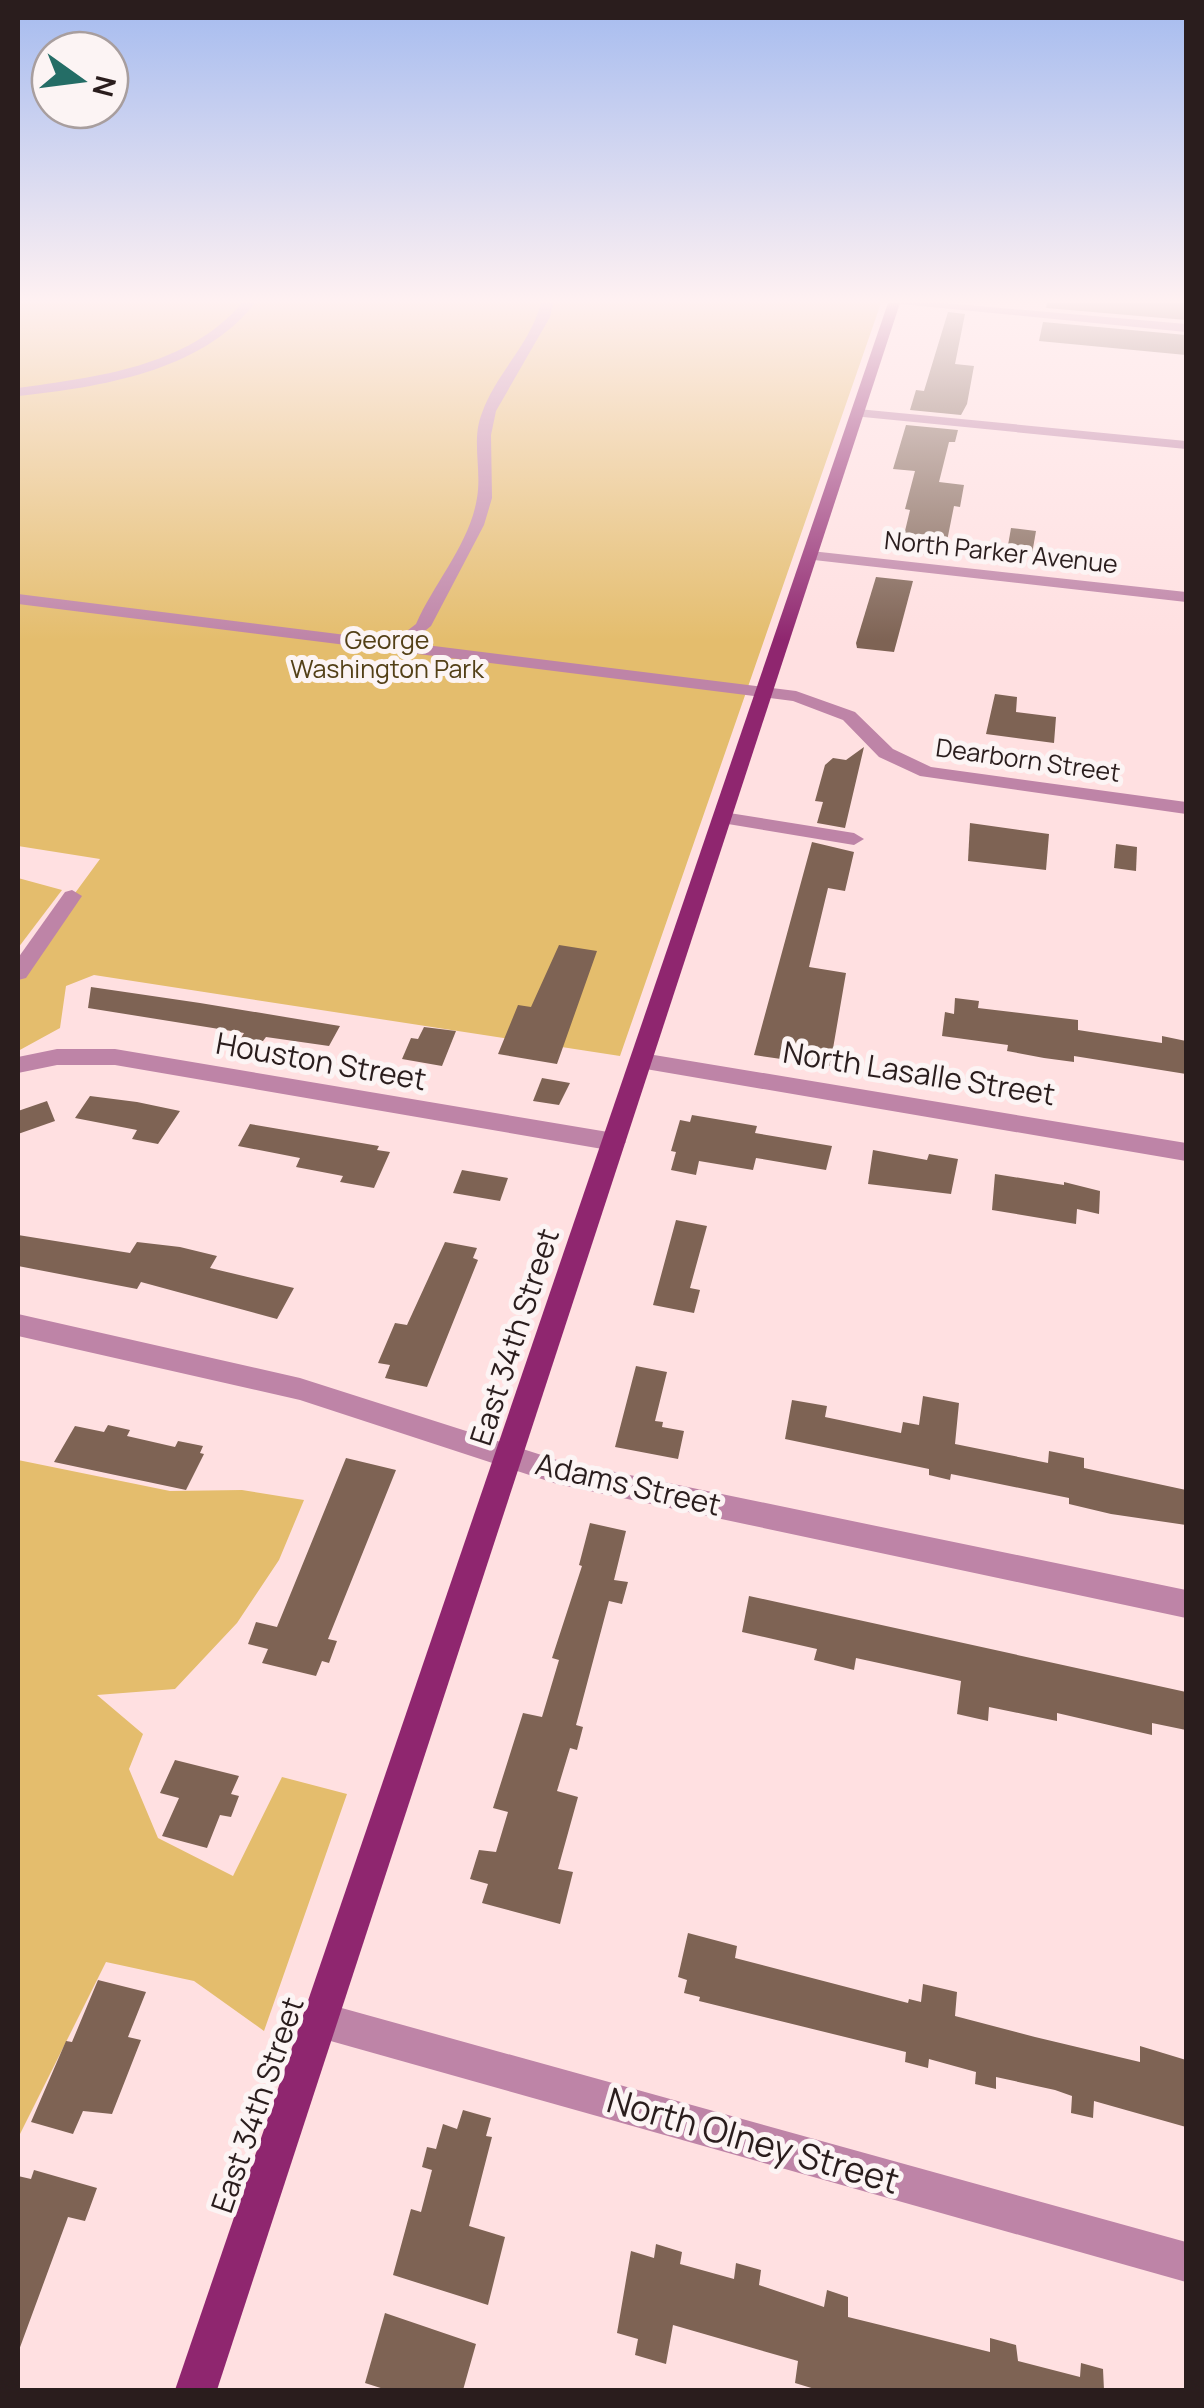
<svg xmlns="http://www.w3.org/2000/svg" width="1204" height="2408" viewBox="0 0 1204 2408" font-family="Manrope,sans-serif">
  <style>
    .green { fill: #e4bd6d }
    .building { fill: #7e6354 }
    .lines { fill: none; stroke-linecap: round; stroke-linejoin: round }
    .minor { fill: #be84a7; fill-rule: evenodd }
    .major { fill: #8f266f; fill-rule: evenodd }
    .labels { text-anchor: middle; stroke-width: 10; stroke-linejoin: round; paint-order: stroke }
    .far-street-label { font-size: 25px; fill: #2a1d1d; stroke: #fcf4f4 }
    .far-park-label { font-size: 25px; fill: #534017; stroke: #fcf4f4 }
    .street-label { font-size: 30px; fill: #2a1d1d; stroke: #fcf4f4 }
    .near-street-label { font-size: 35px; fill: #2a1d1d; stroke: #fcf4f4 }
  </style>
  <rect width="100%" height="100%" fill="#ffe0e1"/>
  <g class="green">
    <polygon points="18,303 881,303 620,1056 94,975 66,986 60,1028 18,1051 18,981 29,966 23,964 100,859 18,846"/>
    <polygon points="18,878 62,890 18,948"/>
    <polygon points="18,1460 170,1491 242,1490 304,1500 279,1560 237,1623 175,1689 97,1695 143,1734 129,1769 158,1838 233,1876 282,1777 347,1794 264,2031 194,1981 106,1962 18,2138"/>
  </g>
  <g class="building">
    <polygon points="1047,303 1186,303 1186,320 1046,308"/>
    <polygon points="948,312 965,314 955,364 974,366 967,404 961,415 910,410 916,390 924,391"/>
    <polygon points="1043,322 1186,335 1186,355 1039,341"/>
    <polygon points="906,425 958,430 955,442 949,442 939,482 964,485 960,507 954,506 945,551 932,550 931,555 900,552 910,510 905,509 915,471 893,469"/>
    <polygon points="1011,528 1036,531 1032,554 1007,551"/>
    <polygon points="876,577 913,581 894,652 857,648 856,643"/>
    <polygon points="995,694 1017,697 1016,712 1056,717 1054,743 986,734"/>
    <polygon points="864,747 845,828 817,823 823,802 815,801 825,765 833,758 846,760"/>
    <polygon points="970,823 1049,834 1046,870 968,861"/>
    <polygon points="812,842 854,852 845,891 828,888 809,967 846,973 830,1066 754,1055"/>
    <polygon points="1116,844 1137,847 1136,871 1114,868"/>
    <polygon points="559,945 597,951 557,1064 498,1054 518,1005 531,1007"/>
    <polygon points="91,987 200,1003 340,1026 329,1046 266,1037 263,1041 241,1038 244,1033 88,1008"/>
    <polygon points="955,998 979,1001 978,1008 1078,1020 1078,1030 1162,1043 1162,1036 1186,1041 1186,1074 1074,1056 1074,1062 1044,1058 1007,1051 1008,1045 942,1036 945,1012 954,1014"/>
    <polygon points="424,1027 456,1031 442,1066 402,1059 411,1038 418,1039"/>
    <polygon points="542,1078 570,1083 559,1105 533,1101"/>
    <polygon points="90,1096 137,1102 180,1111 158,1144 132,1139 137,1130 75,1118"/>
    <polygon points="47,1101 55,1121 18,1134 18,1111"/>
    <polygon points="692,1115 757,1126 755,1133 832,1146 826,1170 756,1158 753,1170 699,1161 696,1175 671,1170 676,1152 671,1151 680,1120 690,1122"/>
    <polygon points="250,1124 379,1146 377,1150 390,1152 374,1188 340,1182 343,1176 296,1167 300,1158 238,1146"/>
    <polygon points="873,1150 927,1160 929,1154 958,1159 951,1194 868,1184"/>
    <polygon points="462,1170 508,1178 500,1201 453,1193"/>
    <polygon points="995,1174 1064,1185 1064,1182 1100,1191 1099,1214 1077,1209 1076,1224 992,1210"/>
    <polygon points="676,1220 707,1226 690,1288 700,1290 694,1313 653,1305"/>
    <polygon points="18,1235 130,1253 137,1242 180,1247 217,1256 210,1268 294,1288 277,1319 141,1282 137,1289 18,1266"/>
    <polygon points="445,1242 477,1248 473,1258 478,1260 427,1387 385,1378 390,1365 378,1363 395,1323 407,1325"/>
    <polygon points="636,1366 667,1372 655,1421 663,1422 662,1427 684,1431 678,1459 615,1447"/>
    <polygon points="923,1396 959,1403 955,1444 1048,1463 1049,1451 1084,1458 1084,1468 1186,1490 1186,1525 1111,1514 1069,1504 1069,1498 951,1474 950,1480 929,1475 929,1469 785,1439 792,1400 827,1406 825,1417 901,1433 903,1422 919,1425"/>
    <polygon points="108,1425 130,1430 127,1436 175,1447 178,1441 203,1446 200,1453 204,1454 186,1490 54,1462 75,1426 104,1432"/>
    <polygon points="346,1458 396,1470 328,1639 337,1641 329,1663 322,1661 316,1676 262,1663 268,1649 248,1644 256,1622 277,1627"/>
    <polygon points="590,1523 626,1531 614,1580 628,1582 622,1604 609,1601 576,1725 583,1727 577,1750 570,1748 557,1791 578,1797 558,1869 573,1872 560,1924 482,1903 488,1884 470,1879 479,1850 496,1852 508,1812 493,1808 523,1713 542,1717 559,1660 552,1658 582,1566 579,1565"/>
    <polygon points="749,1596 1186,1692 1186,1730 1152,1723 1152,1735 1057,1713 1057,1721 989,1707 988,1721 957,1714 961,1681 856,1658 854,1670 814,1660 817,1649 742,1632"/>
    <polygon points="175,1760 239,1776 231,1794 239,1796 231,1817 220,1815 207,1848 162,1836 179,1798 160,1793"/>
    <polygon points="688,1933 737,1946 735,1958 908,2003 909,1999 921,2002 923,1984 957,1992 955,2016 1035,2037 1140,2062 1140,2046 1186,2060 1186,2127 1094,2101 1093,2118 1071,2113 1072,2096 1055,2090 996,2077 996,2089 975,2084 976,2072 929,2059 928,2068 905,2062 906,2052 699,2001 700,1997 684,1993 687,1980 678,1977"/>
    <polygon points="98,1980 146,1992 128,2037 141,2040 112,2114 83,2111 73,2134 31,2122 66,2041 72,2042"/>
    <polygon points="463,2110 491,2118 486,2136 492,2137 469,2226 505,2237 488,2305 393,2275 411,2209 421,2212 432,2170 422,2167 427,2147 436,2149 443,2124 457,2129"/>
    <polygon points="34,2170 97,2188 85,2221 68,2217 19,2350 18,2176 31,2179"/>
    <polygon points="656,2244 682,2252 680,2264 734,2279 736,2263 761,2270 759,2285 824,2307 827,2290 848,2297 848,2317 990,2352 990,2338 1016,2345 1018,2361 1080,2377 1081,2363 1103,2369 1104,2390 818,2390 795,2383 798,2361 673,2325 666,2364 635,2355 638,2339 617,2333 631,2251 654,2258"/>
    <polygon points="385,2313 476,2344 463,2390 387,2390 365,2383"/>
  </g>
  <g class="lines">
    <g class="minor">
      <path d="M242,303H255C201,372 100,387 18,396V388C96,377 188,367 242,303Z"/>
      <path d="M541,303H553L550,317L496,411L491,435L492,498L484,525L431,626L410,643L796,691L855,712L893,749L931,767L1186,802V814L920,776L879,757L843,720L793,701L18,604V594L386,640L403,634L416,624C434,583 470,543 477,498C482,469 471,440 482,413C496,373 530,345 541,303Z"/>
      <polygon points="891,303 944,303 1186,324 1186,332"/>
      <polygon points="858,409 1186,441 1186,449 853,416 851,413"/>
      <polygon points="811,551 1186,592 1186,602 805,559 803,556"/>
      <polygon points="723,812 854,833 864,839 854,845 716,822 713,818"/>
      <polygon points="72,890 82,896 26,978 18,980 18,958 65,892"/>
      <polygon points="57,1049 115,1049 614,1133 626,1142 614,1151 115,1065 57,1065 18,1073 18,1057"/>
      <polygon points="642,1053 1186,1143 1186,1161 634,1067 631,1061 634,1055"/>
      <polygon points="18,1314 300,1378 557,1460 1186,1590 1186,1618 557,1484 300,1400 18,1336"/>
      <polygon points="320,2002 1186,2242 1186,2282 320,2038 307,2033 302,2020 307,2007"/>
    </g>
    <polygon class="major" points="888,303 900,303 217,2390 175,2390"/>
  </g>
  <linearGradient id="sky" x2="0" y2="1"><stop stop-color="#a5bbef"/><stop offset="0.47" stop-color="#fff1f2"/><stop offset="1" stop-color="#fff1f2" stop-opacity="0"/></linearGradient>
  <rect width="1204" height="641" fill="url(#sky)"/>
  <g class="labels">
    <g class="far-street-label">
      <text transform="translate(1001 552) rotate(6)" y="9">North Parker Avenue</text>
      <text transform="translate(1028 760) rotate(8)" y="9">Dearborn Street</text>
    </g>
    <g class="far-park-label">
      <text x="387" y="649">George<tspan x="387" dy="29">Washington Park</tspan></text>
    </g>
    <g class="street-label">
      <text transform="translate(321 1062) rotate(10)" y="10">Houston Street</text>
      <text transform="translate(919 1074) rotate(9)" y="10">North Lasalle Street</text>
      <text transform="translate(515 1337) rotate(-72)" y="10">East 34th Street</text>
      <text transform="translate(628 1485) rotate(13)" y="10">Adams Street</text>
      <text transform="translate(258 2105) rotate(-71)" y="10">East 34th Street</text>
    </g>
    <g class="near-street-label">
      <text transform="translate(753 2141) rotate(16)" y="12">North Olney Street</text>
    </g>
  </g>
  <rect width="1204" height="2408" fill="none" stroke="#2a1d1d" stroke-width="40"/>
  <g transform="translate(80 80) rotate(104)"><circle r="48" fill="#fcf4f4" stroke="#a89e9e" stroke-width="2.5"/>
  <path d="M0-8L18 38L0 25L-18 38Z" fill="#246d66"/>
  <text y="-15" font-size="28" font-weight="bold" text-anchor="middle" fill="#2a1d1d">N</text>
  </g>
</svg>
